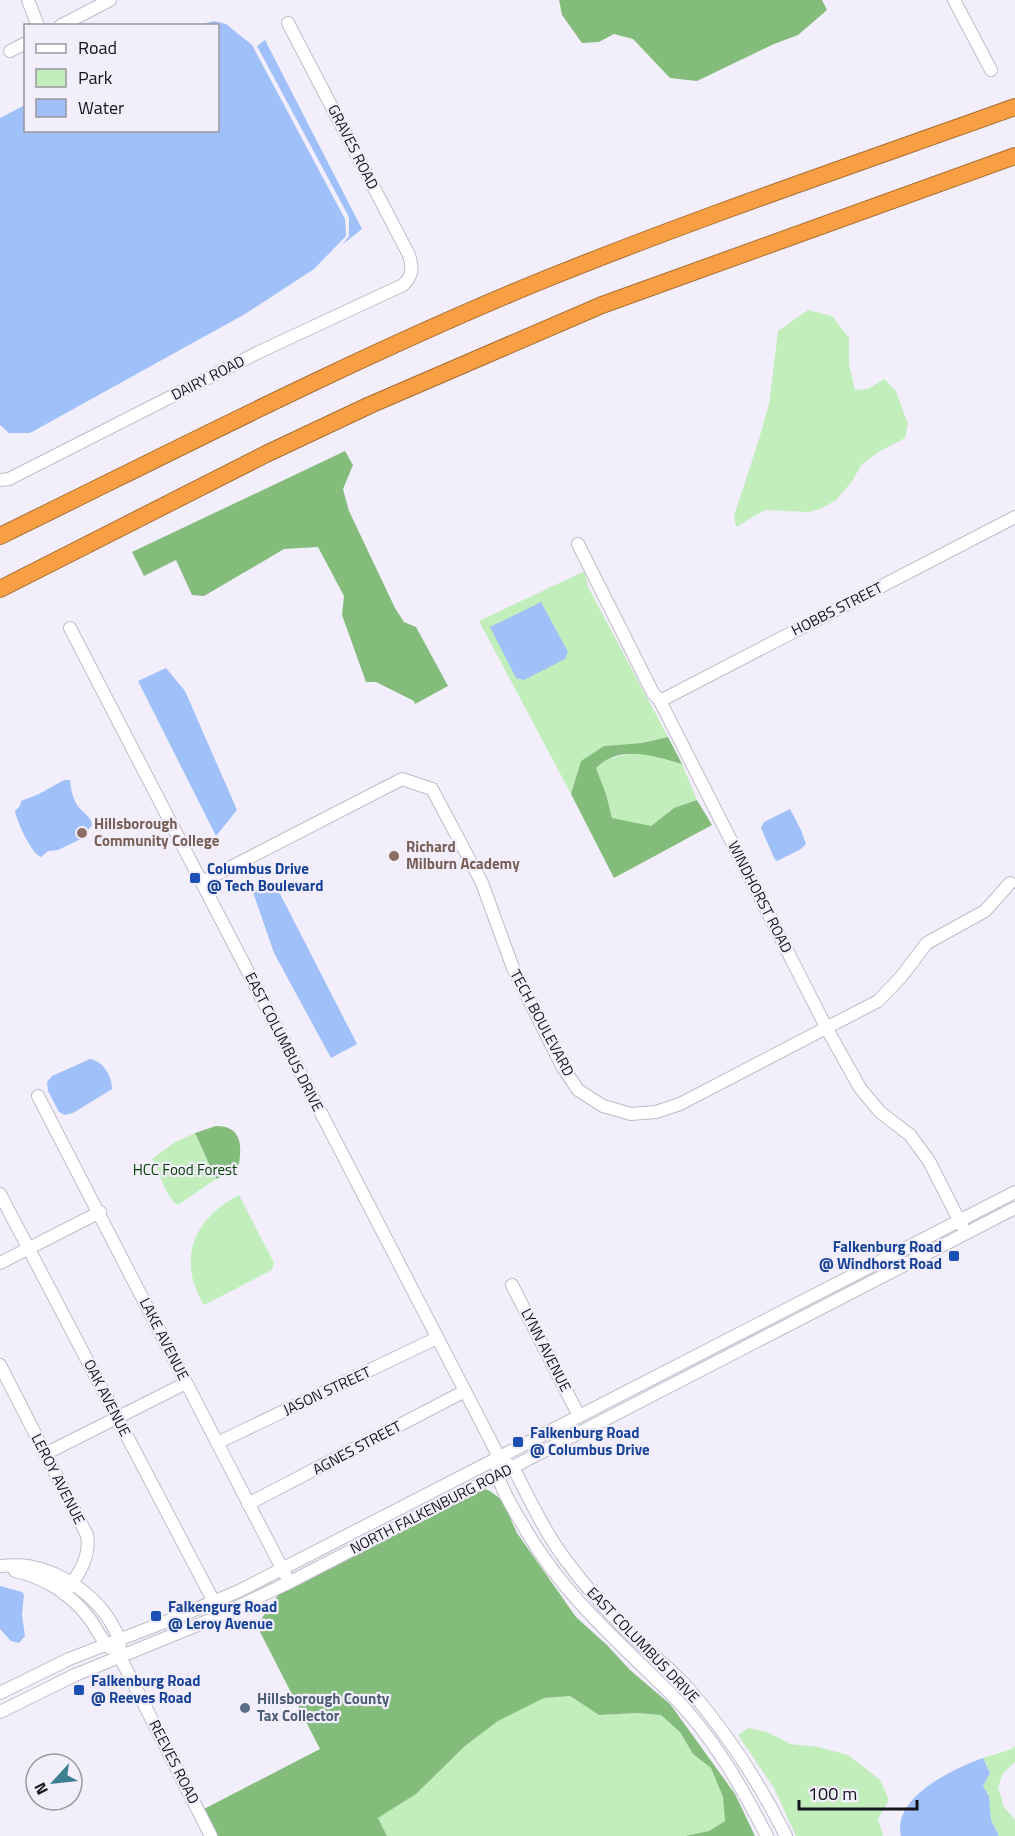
<svg xmlns="http://www.w3.org/2000/svg" width="1015" height="1836" viewBox="0 0 1015 1836" font-family="'Titillium Web',sans-serif">
  <style>
    .green { fill: #c2eebc }
    .forest { fill: #84bd7b }
    .water { fill: #a0c0f9 }
    .lines { fill: none; stroke-linecap: round; stroke-linejoin: round }
    .minor-casing { stroke: #c0bcc8; stroke-width: 14 }
    .highway-casing { stroke: #a86e33; stroke-width: 18 }
    .minor { stroke: #fff; stroke-width: 12 }
    .highway { stroke: #f79f42; stroke-width: 16 }
    .education-dot { fill: #8d6e63; stroke: #f2eefb; stroke-width: 2 }
    .transit-dot { fill: #1a4fb4; stroke: #f2eefb; stroke-width: 2 }
    .service-dot { fill: #5c6f8a; stroke: #f2eefb; stroke-width: 2 }
    .labels { text-anchor: middle; stroke-width: 4.5; stroke-linejoin: round; paint-order: stroke }
    .street-label { font-size: 15px; fill: #151418; stroke: #f2eefb }
    .education-label { font-size: 15px; font-weight: bold; fill: #785e54; stroke: #f2eefb; text-anchor: start }
    .transit-label { font-size: 15px; font-weight: bold; fill: #164399; stroke: #f2eefb; text-anchor: start }
    .park-label { font-size: 15px; fill: #034100; stroke: #f2eefb }
    .service-label { font-size: 15px; font-weight: bold; fill: #4e5e75; stroke: #f2eefb; text-anchor: start }
  </style>
  <rect width="100%" height="100%" fill="#f2eefb"/>
  <g class="green">
    <polygon points="808,310 832,316 849,338 849,364 855,390 868,389 884,379 896,391 901,405 908,424 905,438 880,451 861,465 853,480 836,500 820,509 809,512 765,510 736,527 734,516 760,436 769,404 778,331"/>
    <polygon points="585,571 588,587 668,737 642,743 604,746 581,761 571,794 479,621"/>
    <polygon points="636,752 682,764 697,800 674,808 651,826 612,819 606,794 596,768 604,760"/>
    <path d="M195,1133L216,1179L178,1205C164,1196 161,1173 152,1159L175,1142Z"/>
    <path d="M239,1195L274,1263L272,1270L204,1305C176,1259 194,1218 239,1195Z"/>
    <polygon points="570,1696 599,1715 638,1713 661,1715 680,1732 693,1754 711,1768 723,1797 725,1821 709,1831 685,1836 387,1836 378,1818 416,1794 465,1746 498,1721 544,1698"/>
    <polygon points="748,1728 767,1732 791,1744 818,1747 848,1755 880,1780 889,1800 878,1819 883,1836 796,1836 774,1788 738,1735"/>
    <polygon points="1015,1746 1015,1762 1003,1773 998,1787 1004,1807 1015,1820 1015,1836 999,1836 991,1820 989,1796 983,1786 990,1773 983,1758 1012,1749"/>
  </g>
  <g class="forest">
    <polygon points="559,0 822,0 827,10 798,35 774,44 697,81 670,78 633,39 614,34 599,42 582,43 562,15"/>
    <polygon points="345,451 353,465 343,489 349,511 395,608 404,622 416,627 448,686 415,704 414,701 376,682 366,682 342,615 344,596 318,547 284,549 204,596 192,595 176,560 144,576 132,552"/>
    <path d="M668,737L682,764C653,756 620,744 596,768L606,794L612,818L651,826L674,808L697,800L712,825L614,878L571,794L581,761L604,746L642,743Z"/>
    <path d="M216,1126C241,1126 242,1144 239,1164L227,1174L216,1179L195,1133Z"/>
    <polygon points="482,1488 490,1491 502,1500 517,1533 576,1617 608,1646 630,1670 670,1704 735,1794 755,1836 685,1836 709,1831 725,1821 723,1797 711,1768 693,1754 680,1732 661,1715 637,1713 599,1715 570,1696 544,1698 498,1721 465,1746 416,1794 378,1818 387,1836 217,1836 204,1809 320,1749 258,1628 260,1621 280,1592"/>
  </g>
  <g class="water">
    <polygon points="214,21 226,24 252,45 345,219 346,236 314,269 245,314 30,433 9,433 0,425 0,118 25,105 26,130 218,130 218,26 199,25"/>
    <polygon points="265,40 362,229 343,244 349,236 349,217 257,46"/>
    <polygon points="541,602 568,652 565,659 524,680 516,678 490,627"/>
    <polygon points="166,668 185,691 237,810 216,836 138,681"/>
    <path d="M64,780H70C71,789 72,796 77,805C82,813 91,815 92,825L81,839L58,850L48,851L41,857C31,853 17,822 15,811L20,806L21,801L39,794Z"/>
    <polygon points="790,809 801,830 806,844 801,849 777,861 774,858 761,828 764,822"/>
    <polygon points="267,883 277,888 357,1044 331,1058 274,953 253,892"/>
    <path d="M90,1059C103,1061 112,1076 112,1089L73,1113L65,1115L59,1112L48,1091L47,1082L52,1076Z"/>
    <polygon points="0,1586 22,1592 24,1595 22,1615 25,1636 19,1643 11,1641 0,1629"/>
    <path d="M983,1758L990,1773L983,1786L989,1796L991,1820L999,1836H901C892,1797 953,1769 983,1758Z"/>
  </g>
  <g class="lines">
    <defs>
      <g id="minor">
        <polyline points="28,0 38,26"/>
        <polyline points="954,0 991,70"/>
        <polyline points="60,26 110,0"/>
        <polyline points="10,51 26,43"/>
        <path d="M0,480L9,479L257,353L403,285C413,276 413,267 409,255L288,23"/>
        <polyline points="578,544 653,693 660,701 827,1029 860,1088 880,1112 910,1135 929,1161 962,1226"/>
        <path d="M70,628L495,1449C499,1458 496,1466 498,1475C502,1493 518,1516 527,1532C566,1598 620,1643 673,1696C713,1736 741,1786 767,1836"/>
        <polyline points="660,701 1015,517"/>
        <polyline points="202,882 402,779 432,789 482,883 513,968 562,1066 578,1090 603,1106 631,1114 656,1112 680,1104 878,1001 901,977 927,943 985,911 1010,883"/>
        <polyline points="38,1096 286,1576"/>
        <polyline points="0,1194 214,1602"/>
        <polyline points="0,1263 100,1212"/>
        <polyline points="512,1285 579,1416"/>
        <path d="M0,1365L87,1535C91,1557 78,1576 64,1594"/>
        <polyline points="217,1443 437,1338"/>
        <polyline points="45,1454 186,1383"/>
        <path d="M506,1463L513,1467C529,1498 544,1531 565,1559C583,1583 603,1607 624,1628C645,1649 668,1666 688,1688C727,1733 759,1782 786,1836"/>
        <polyline points="248,1504 465,1391"/>
        <path d="M0,1566C9,1566 19,1564 28,1566C63,1572 99,1597 115,1630C120,1638 120,1648 120,1657L211,1836"/>
        <path d="M15,1571C44,1577 71,1594 89,1618C96,1627 101,1640 110,1648"/>
        <polyline points="0,1693 69,1659 170,1620 239,1591 1015,1192"/>
        <polyline points="0,1712 75,1675 210,1620 290,1582 1015,1208"/>
      </g>
      <g id="highway">
        <path d="M0,536C176,450 350,360 531,285C690,220 853,165 1015,107"/>
        <polyline points="0,589 266,454 370,405 602,305 1015,156"/>
      </g>
    </defs>
    <use href="#minor" class="minor-casing"/>
    <use href="#highway" class="highway-casing"/>
    <use href="#minor" class="minor"/>
    <use href="#highway" class="highway"/>
  </g>
  <g class="education-dot">
    <circle cx="82" cy="833" r="6"/>
    <circle cx="394" cy="856" r="6"/>
  </g>
  <g class="transit-dot">
    <rect x="189" y="872" width="12" height="12" rx="3"/>
    <rect x="948" y="1250" width="12" height="12" rx="3"/>
    <rect x="512" y="1436" width="12" height="12" rx="3"/>
    <rect x="150" y="1610" width="12" height="12" rx="3"/>
    <rect x="73" y="1684" width="12" height="12" rx="3"/>
  </g>
  <circle class="service-dot" cx="245" cy="1708" r="6"/>
  <g class="labels">
    <g class="street-label">
      <text transform="translate(353 147) rotate(63)" y="5">GRAVES ROAD</text>
      <text transform="translate(208 378) rotate(-27)" y="5">DAIRY ROAD</text>
      <text transform="translate(837 609) rotate(-27)" y="5">HOBBS STREET</text>
      <text transform="translate(760 897) rotate(63)" y="5">WINDHORST ROAD</text>
      <text transform="translate(542 1023) rotate(62)" y="5">TECH BOULEVARD</text>
      <text transform="translate(284 1042) rotate(63)" y="5">EAST COLUMBUS DRIVE</text>
      <text transform="translate(164 1339) rotate(63)" y="5">LAKE AVENUE</text>
      <text transform="translate(546 1350) rotate(63)" y="5">LYNN AVENUE</text>
      <text transform="translate(327 1391) rotate(-25)" y="5">JASON STREET</text>
      <text transform="translate(107 1398) rotate(63)" y="5">OAK AVENUE</text>
      <text transform="translate(357 1448) rotate(-28)" y="5">AGNES STREET</text>
      <text transform="translate(58 1479) rotate(63)" y="5">LEROY AVENUE</text>
      <text transform="translate(431 1509) rotate(-27)" y="5">NORTH FALKENBURG ROAD</text>
      <text transform="translate(643 1645) rotate(46)" y="5">EAST COLUMBUS DRIVE</text>
      <text transform="translate(174 1762) rotate(63)" y="5">REEVES ROAD</text>
    </g>
    <g class="education-label">
      <text x="94" y="829">Hillsborough<tspan x="94" dy="17">Community College</tspan></text>
      <text x="406" y="852">Richard<tspan x="406" dy="17">Milburn Academy</tspan></text>
    </g>
    <g class="transit-label">
      <text x="207" y="874">Columbus Drive<tspan x="207" dy="17">@ Tech Boulevard</tspan></text>
      <text x="942" y="1252" text-anchor="end">Falkenburg Road<tspan x="942" dy="17">@ Windhorst Road</tspan></text>
      <text x="530" y="1438">Falkenburg Road<tspan x="530" dy="17">@ Columbus Drive</tspan></text>
      <text x="168" y="1612">Falkengurg Road<tspan x="168" dy="17">@ Leroy Avenue</tspan></text>
      <text x="91" y="1686">Falkenburg Road<tspan x="91" dy="17">@ Reeves Road</tspan></text>
    </g>
    <g class="park-label">
      <text x="185" y="1175">HCC Food Forest</text>
    </g>
    <g class="service-label">
      <text x="257" y="1704">Hillsborough County<tspan x="257" dy="17">Tax Collector</tspan></text>
    </g>
  </g>
  <rect x="24" y="24" width="195" height="108" fill="#f2eefb" stroke="#9a97a0" stroke-width="1.5"/>
  <rect x="36" y="44" width="30" height="9" fill="#ffffff" stroke="#9a97a0" stroke-width="1.5"/>
  <text x="78" y="54" font-size="18" fill="#151418">Road</text>
  <rect x="36" y="69" width="30" height="18" fill="#c2eebc" stroke="#9a97a0" stroke-width="1.5"/>
  <text x="78" y="84" font-size="18" fill="#151418">Park</text>
  <rect x="36" y="99" width="30" height="18" fill="#a0c0f9" stroke="#9a97a0" stroke-width="1.5"/>
  <text x="78" y="114" font-size="18" fill="#151418">Water</text>
  <g transform="translate(54 1782) rotate(243)"><circle r="28" fill="#f2eefb" stroke="#9a97a0" stroke-width="1.5"/>
  <path d="M0-4.5L10 22L0 15L-10 22Z" fill="#3c7f90"/>
  <text y="-9" font-size="16" font-weight="bold" text-anchor="middle" fill="#151418">N</text>
  </g>
  <path d="M799 1800v9h118v-9" fill="none" stroke="#151418" stroke-width="3"/>
  <text x="808" y="1800" font-size="18" fill="#151418" stroke="#f2eefb" stroke-width="4.5" paint-order="stroke">100 m</text>
</svg>
